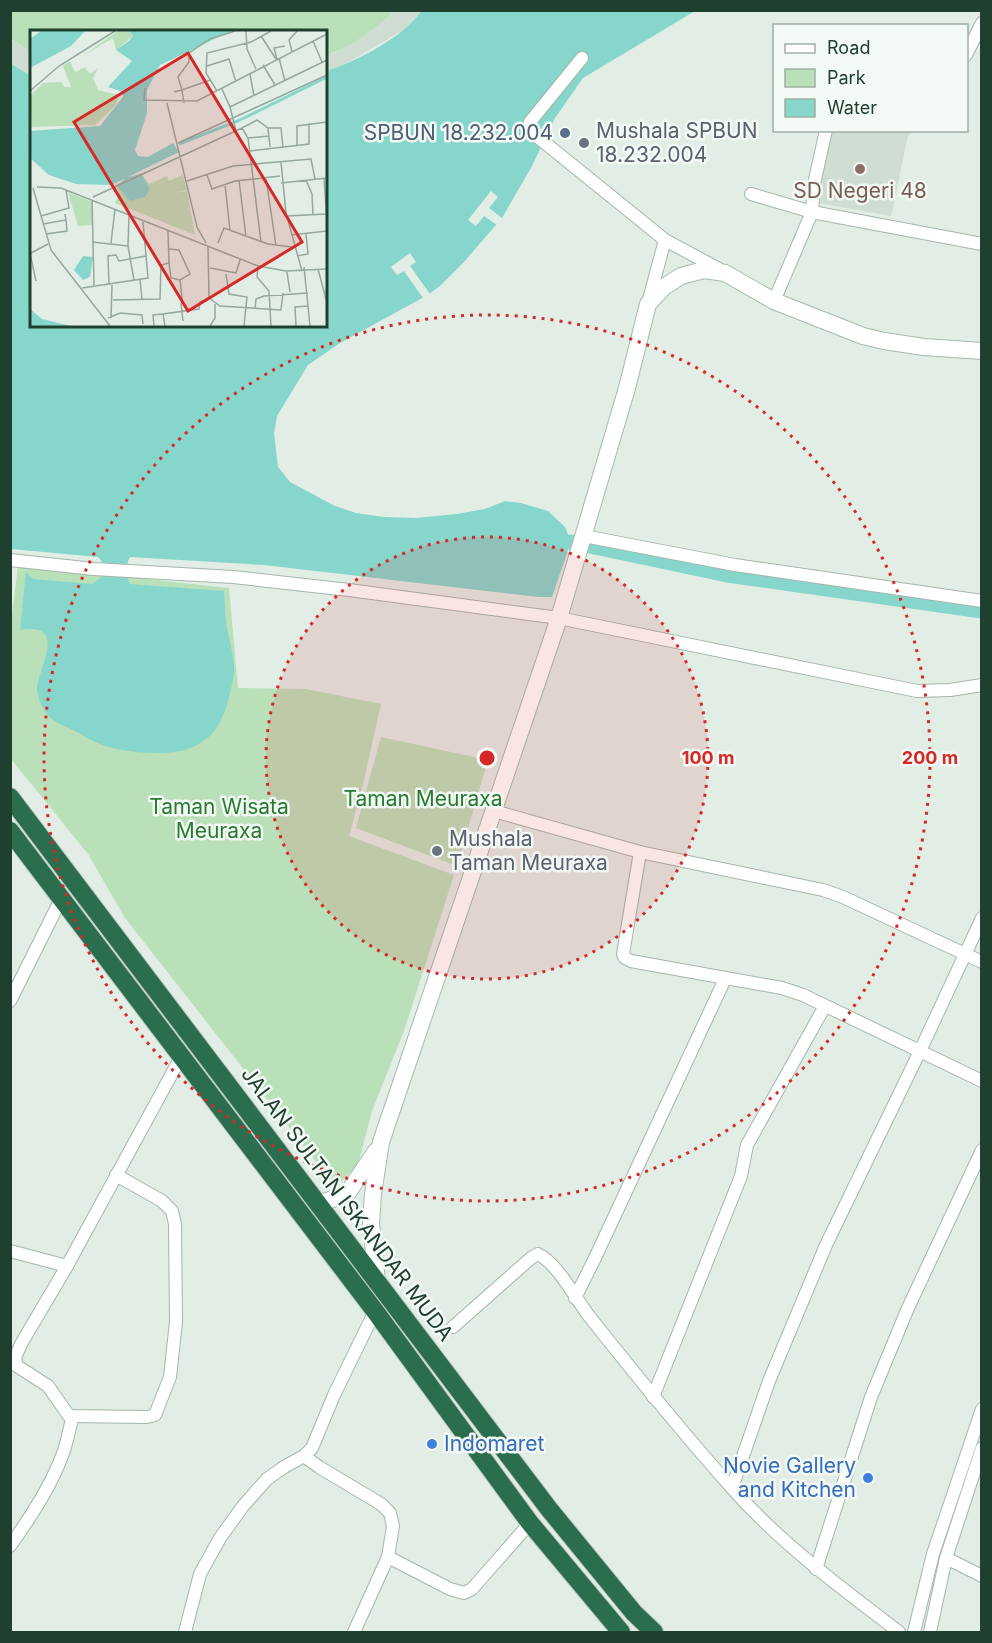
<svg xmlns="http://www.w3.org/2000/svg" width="992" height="1643" viewBox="0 0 992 1643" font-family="Inter,sans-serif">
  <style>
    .built { fill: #d0ddd3 }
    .green { fill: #bae0b9 }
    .water { fill: #86d6cc }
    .pier { fill: #e2ede5 }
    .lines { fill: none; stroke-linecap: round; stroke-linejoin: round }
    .canal { stroke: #86d6cc; stroke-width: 15 }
    .street-casing { stroke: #a4b6ab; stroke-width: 14 }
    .secondary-casing { stroke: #a2bdac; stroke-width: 18 }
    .highway-casing { stroke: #c1cac5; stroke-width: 20 }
    .street { stroke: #fff; stroke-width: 12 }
    .secondary { stroke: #fff; stroke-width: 16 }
    .highway { stroke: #2a6e4d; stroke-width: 18 }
    .ring { fill: none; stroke: #d62828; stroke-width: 3; stroke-dasharray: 3 6 }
    .service-dot { fill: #5c6f8a; stroke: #f3f9f4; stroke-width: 2 }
    .worship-dot { fill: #6b7280; stroke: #f3f9f4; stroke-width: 2 }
    .education-dot { fill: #8d6e63; stroke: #f3f9f4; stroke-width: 2 }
    .shop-dot { fill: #3f7fe0; stroke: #f3f9f4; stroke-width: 2 }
    .labels { text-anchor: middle; stroke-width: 5; stroke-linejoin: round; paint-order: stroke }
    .worship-label { font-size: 21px; fill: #5b616d; stroke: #f3f9f4; text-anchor: start }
    .service-label { font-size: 21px; fill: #4e5e75; stroke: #f3f9f4; text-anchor: end }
    .education-label { font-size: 21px; fill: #785e54; stroke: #f3f9f4 }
    .park-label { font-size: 21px; fill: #287a30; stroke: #f3f9f4 }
    .street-label { font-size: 21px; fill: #20402f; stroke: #f3f9f4 }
    .shop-label { font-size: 21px; fill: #366cbe; stroke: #f3f9f4; text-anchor: start }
    .inset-river { fill: none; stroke: #86d6cc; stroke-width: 3 }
    .inset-road { fill: none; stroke: #94a89c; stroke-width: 1.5 }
    .view { fill: #d62828; fill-opacity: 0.15; stroke: #d62828; stroke-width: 3 }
    .inset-edge { fill: none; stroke: #20402f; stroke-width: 3 }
    .centre { fill: #d62828; stroke: #f3f9f4; stroke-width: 3 }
    .ring-label { font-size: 18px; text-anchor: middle; font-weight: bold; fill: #d62828; stroke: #f3f9f4; stroke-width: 5; stroke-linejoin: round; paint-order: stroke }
  </style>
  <rect width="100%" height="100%" fill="#e2ede5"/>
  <g class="built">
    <polygon points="389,11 421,11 417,18 405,29 340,67 326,71 326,55 335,53 389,16"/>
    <polygon points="10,39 31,52 31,76 11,63"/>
    <polygon points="826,131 913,131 908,136 891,216 813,202"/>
  </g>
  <g class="green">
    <path d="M389,11V16C371,31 348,49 326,55V32H32L31,52L11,39V11Z"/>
    <polygon points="18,565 229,588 238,688 306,689 381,704 363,784 349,836 454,875 404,1031 372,1111 358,1164 336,1187 125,918 88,854 11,759 10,631"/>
    <polygon points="381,737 488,760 457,866 356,828"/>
  </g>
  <path class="water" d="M421,11H695L583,78L555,118L532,166L502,218L463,263L440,286L426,296L340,343L308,365L277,416L274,433L278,467L290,482L335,506L356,513L383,517L416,518L457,514L485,509L505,501L521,503L548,511L565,527L571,542L552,597H539L264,565L130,557C125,567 125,574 130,584L224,591C225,601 225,612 226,622C228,638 235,656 234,672C232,690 224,723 211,735C204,741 196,746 188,749C169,756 125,753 106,746C95,743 84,736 73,730C60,724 48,720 42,706C40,702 37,693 37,689C37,670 70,621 20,630L26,572L33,579L92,584L103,576L104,564L98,557L11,549L10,63L31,76L32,326H326V71C352,64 407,35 421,11Z"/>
  <g class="pier">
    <polygon points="491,191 498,197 489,208 502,218 497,225 484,216 476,226 468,220"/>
    <polygon points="410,253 416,262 410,266 430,294 423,298 404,271 397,275 391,267"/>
  </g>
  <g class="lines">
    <polyline class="canal" points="571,542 727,575 982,611"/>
    <defs>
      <g id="street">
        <polyline points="966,55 982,23"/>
        <polyline points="582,58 530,122 529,130 665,240 719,269"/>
        <polyline points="751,194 812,212 814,184 826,130"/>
        <polyline points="774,301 812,212 982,244"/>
        <polyline points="648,303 665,240"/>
        <polyline points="584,536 735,565 982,601"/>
        <polyline points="10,560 94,569 233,577 349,590 559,618 917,691 950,690 982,685"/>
        <polyline points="494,811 640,852 823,890 843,897 982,962"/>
        <polyline points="640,852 623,954 625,958 631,961 782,988 803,995 982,1081"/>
        <polyline points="10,1001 61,899"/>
        <polyline points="10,1251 67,1266 181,1057"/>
        <polyline points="67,1266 21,1344 15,1358 17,1366 48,1386 69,1416 147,1417 155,1415 170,1377 176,1322 175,1224 172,1211 162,1201 116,1175"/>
        <polyline points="575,1298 595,1258 725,979"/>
        <path d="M453,1327L531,1258L538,1254C558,1264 575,1298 589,1316C635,1374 682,1432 731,1487C780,1543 840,1587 899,1632"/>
        <polyline points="653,1397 741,1176 747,1145 825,1006"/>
        <polyline points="304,1456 319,1467 381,1504 390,1513 393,1526 388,1557 450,1589 464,1593 472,1589 530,1523"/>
        <polyline points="732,1488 769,1381 826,1245 920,1051 982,918"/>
        <path d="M10,1546C30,1518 50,1488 62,1456C67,1444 69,1429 73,1416"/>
        <polyline points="946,1558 982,1576"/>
        <polyline points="816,1569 871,1397 908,1308 982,1150"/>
        <polyline points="185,1632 200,1574 220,1538 243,1506 267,1479 284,1467 304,1456 312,1448 334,1395 375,1311"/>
        <polyline points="354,1632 388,1557"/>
        <polyline points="914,1632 933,1554 982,1409"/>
        <polyline points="930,1632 946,1558 982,1448"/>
      </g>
      <g id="secondary">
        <polyline points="318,1204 347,1194 376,1151"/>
        <polyline points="377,1281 371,1224 373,1194 381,1142 559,618 627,388 648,304 664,287 681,276 704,270 725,273 774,301 863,336 884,341 924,347 982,351"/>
      </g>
      <g id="highway">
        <polyline points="10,797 549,1509 634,1613 654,1632"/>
        <polyline points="10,831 375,1311 530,1523 621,1632"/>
      </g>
    </defs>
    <use href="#street" class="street-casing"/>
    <use href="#secondary" class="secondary-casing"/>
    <use href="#highway" class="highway-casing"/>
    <use href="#street" class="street"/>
    <use href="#secondary" class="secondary"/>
    <use href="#highway" class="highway"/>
  </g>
  <circle cx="487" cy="758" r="221" fill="#d62828" fill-opacity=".12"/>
  <g class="ring">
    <circle cx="487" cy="758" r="221"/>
    <circle cx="487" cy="758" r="443"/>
  </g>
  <circle class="service-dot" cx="565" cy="133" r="6"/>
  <g class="worship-dot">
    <circle cx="584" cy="143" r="6"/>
    <circle cx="437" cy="851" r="6"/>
  </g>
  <circle class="education-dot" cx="860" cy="169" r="6"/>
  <g class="shop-dot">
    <circle cx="432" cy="1444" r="6"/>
    <circle cx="868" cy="1478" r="6"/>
  </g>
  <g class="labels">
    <g class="worship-label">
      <text x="596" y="138">Mushala SPBUN<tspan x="596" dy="24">18.232.004</tspan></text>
      <text x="449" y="846">Mushala<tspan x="449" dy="24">Taman Meuraxa</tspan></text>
    </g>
    <g class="service-label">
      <text x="553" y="140">SPBUN 18.232.004</text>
    </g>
    <g class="education-label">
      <text x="860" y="198">SD Negeri 48</text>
    </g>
    <g class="park-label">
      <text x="423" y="806">Taman Meuraxa</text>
      <text x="219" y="814">Taman Wisata<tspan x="219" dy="24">Meuraxa</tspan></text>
    </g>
    <g class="street-label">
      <text transform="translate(347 1204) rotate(53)" y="7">JALAN SULTAN ISKANDAR MUDA</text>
    </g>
    <g class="shop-label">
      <text x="444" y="1451">Indomaret</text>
      <text x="856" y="1473" text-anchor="end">Novie Gallery<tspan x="856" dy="24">and Kitchen</tspan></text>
    </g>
  </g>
  <g transform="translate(30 30)">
    <rect width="297" height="297" fill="#e2ede5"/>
    <path d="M88,1H100L103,6L86,20L83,8L51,27ZM40,31L45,42L55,37L60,44L68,38L63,48L68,60L89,65L86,75L65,95L2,97L0,66L13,53L31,52L34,57H41L33,36ZM111,143L119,154L137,146L139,151L153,145L157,160L142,163L157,161L165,205L85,173L89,164L85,155ZM38,162L62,172V195L48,196Z" fill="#bae0b9"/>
    <path d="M11,1H55L41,16L0,38V9ZM100,1H201L130,35L117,60V83L105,120L108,126L118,127L143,113L149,122L98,147L111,144L120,159L115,167L100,171L87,156L94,149L81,155L46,154L19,145L0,128V101L70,96L93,67V62L78,57L102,31L86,20L99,11L103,6ZM53,226L63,227L60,247L53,250L44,240ZM0,279L12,289L41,296H0Z" fill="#86d6cc"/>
    <path class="inset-river" d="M149,114L208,91L297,47"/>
    <path class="inset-road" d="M216,1L217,19L226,39M231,6L246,29M283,11L292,32M262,21L259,10L267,1M249,28L255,51M247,29L244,18L255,16M233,35L245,55M177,36L199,29L206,52M220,44L224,66M115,58L114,70L167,71L297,4M192,59L200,77L297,30M0,61L29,36L85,1M187,61L176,43L177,23L221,12L241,1M144,62L152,60L148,47L159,32V23L180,9L205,1M137,73L167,197L176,213M154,73L152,60L180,50M200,77L206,101M212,98L227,90L238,98H251L253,117M238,98L240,117M218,108L239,106M148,113L297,45M267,115V96L297,92M220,121L279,114V93M251,132L256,183L272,241M177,145L182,159L205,151L250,146M236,148L246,216M294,148L297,194M209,150L216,207M276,150L282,164L283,185M157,151L203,136L281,129L285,149M251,153L297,148M195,154L200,201M7,157L31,158L228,236L256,241L297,239M3,158L21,220L80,296M63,167L212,98L218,108L231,212M62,170L64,255M99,185L98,216L104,250M11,186L39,178L36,160M256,186L296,184M13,194L36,190L35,184M16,204L37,201L36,190M261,205L297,201M62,212L98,216M81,213L85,179M188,213L194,198L238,214L262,217M139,219L149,220L160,244L150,250L141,248L139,233M0,223L6,251M1,223L18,214M267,226L278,224L276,204M228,236L227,247L239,261L241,296M274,237L280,296M180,238L206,243L210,230M288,239L297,273M257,242L260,262M196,244L199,264L217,267L214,296M110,249L112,270M150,249L152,269M79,255L78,226L86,225L89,231L116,226M52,258L118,248L113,192M179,268L190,276L251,280L253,263M83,270L130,269L131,235L139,233L138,201M151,273L153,291M225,279L226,269L234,266L278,263M78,288L90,283L112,285L113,294M81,288L82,255M124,296L123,285L133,284M135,296L133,284L169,279L170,272L179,268L178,217M180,296L185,288V274M266,296L265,277L278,276"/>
    <path class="view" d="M158,23L272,212L158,281L44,92Z"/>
    <rect width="297" height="297" class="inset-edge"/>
  </g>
  <circle cx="487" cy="758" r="9" class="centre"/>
  <g class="ring-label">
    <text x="708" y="764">100 m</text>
    <text x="930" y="764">200 m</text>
  </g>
  <rect width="992" height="1643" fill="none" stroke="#20402f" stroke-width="24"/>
  <rect x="773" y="24" width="195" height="108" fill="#f3f9f4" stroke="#9fafa5" stroke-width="1.5"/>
  <rect x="785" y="44" width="30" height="9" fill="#ffffff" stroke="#9fafa5" stroke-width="1.5"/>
  <text x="827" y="54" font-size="18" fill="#20402f">Road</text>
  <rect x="785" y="69" width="30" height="18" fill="#bae0b9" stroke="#9fafa5" stroke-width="1.5"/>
  <text x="827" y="84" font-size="18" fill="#20402f">Park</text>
  <rect x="785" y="99" width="30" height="18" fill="#86d6cc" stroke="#9fafa5" stroke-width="1.5"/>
  <text x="827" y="114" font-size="18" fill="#20402f">Water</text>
</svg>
